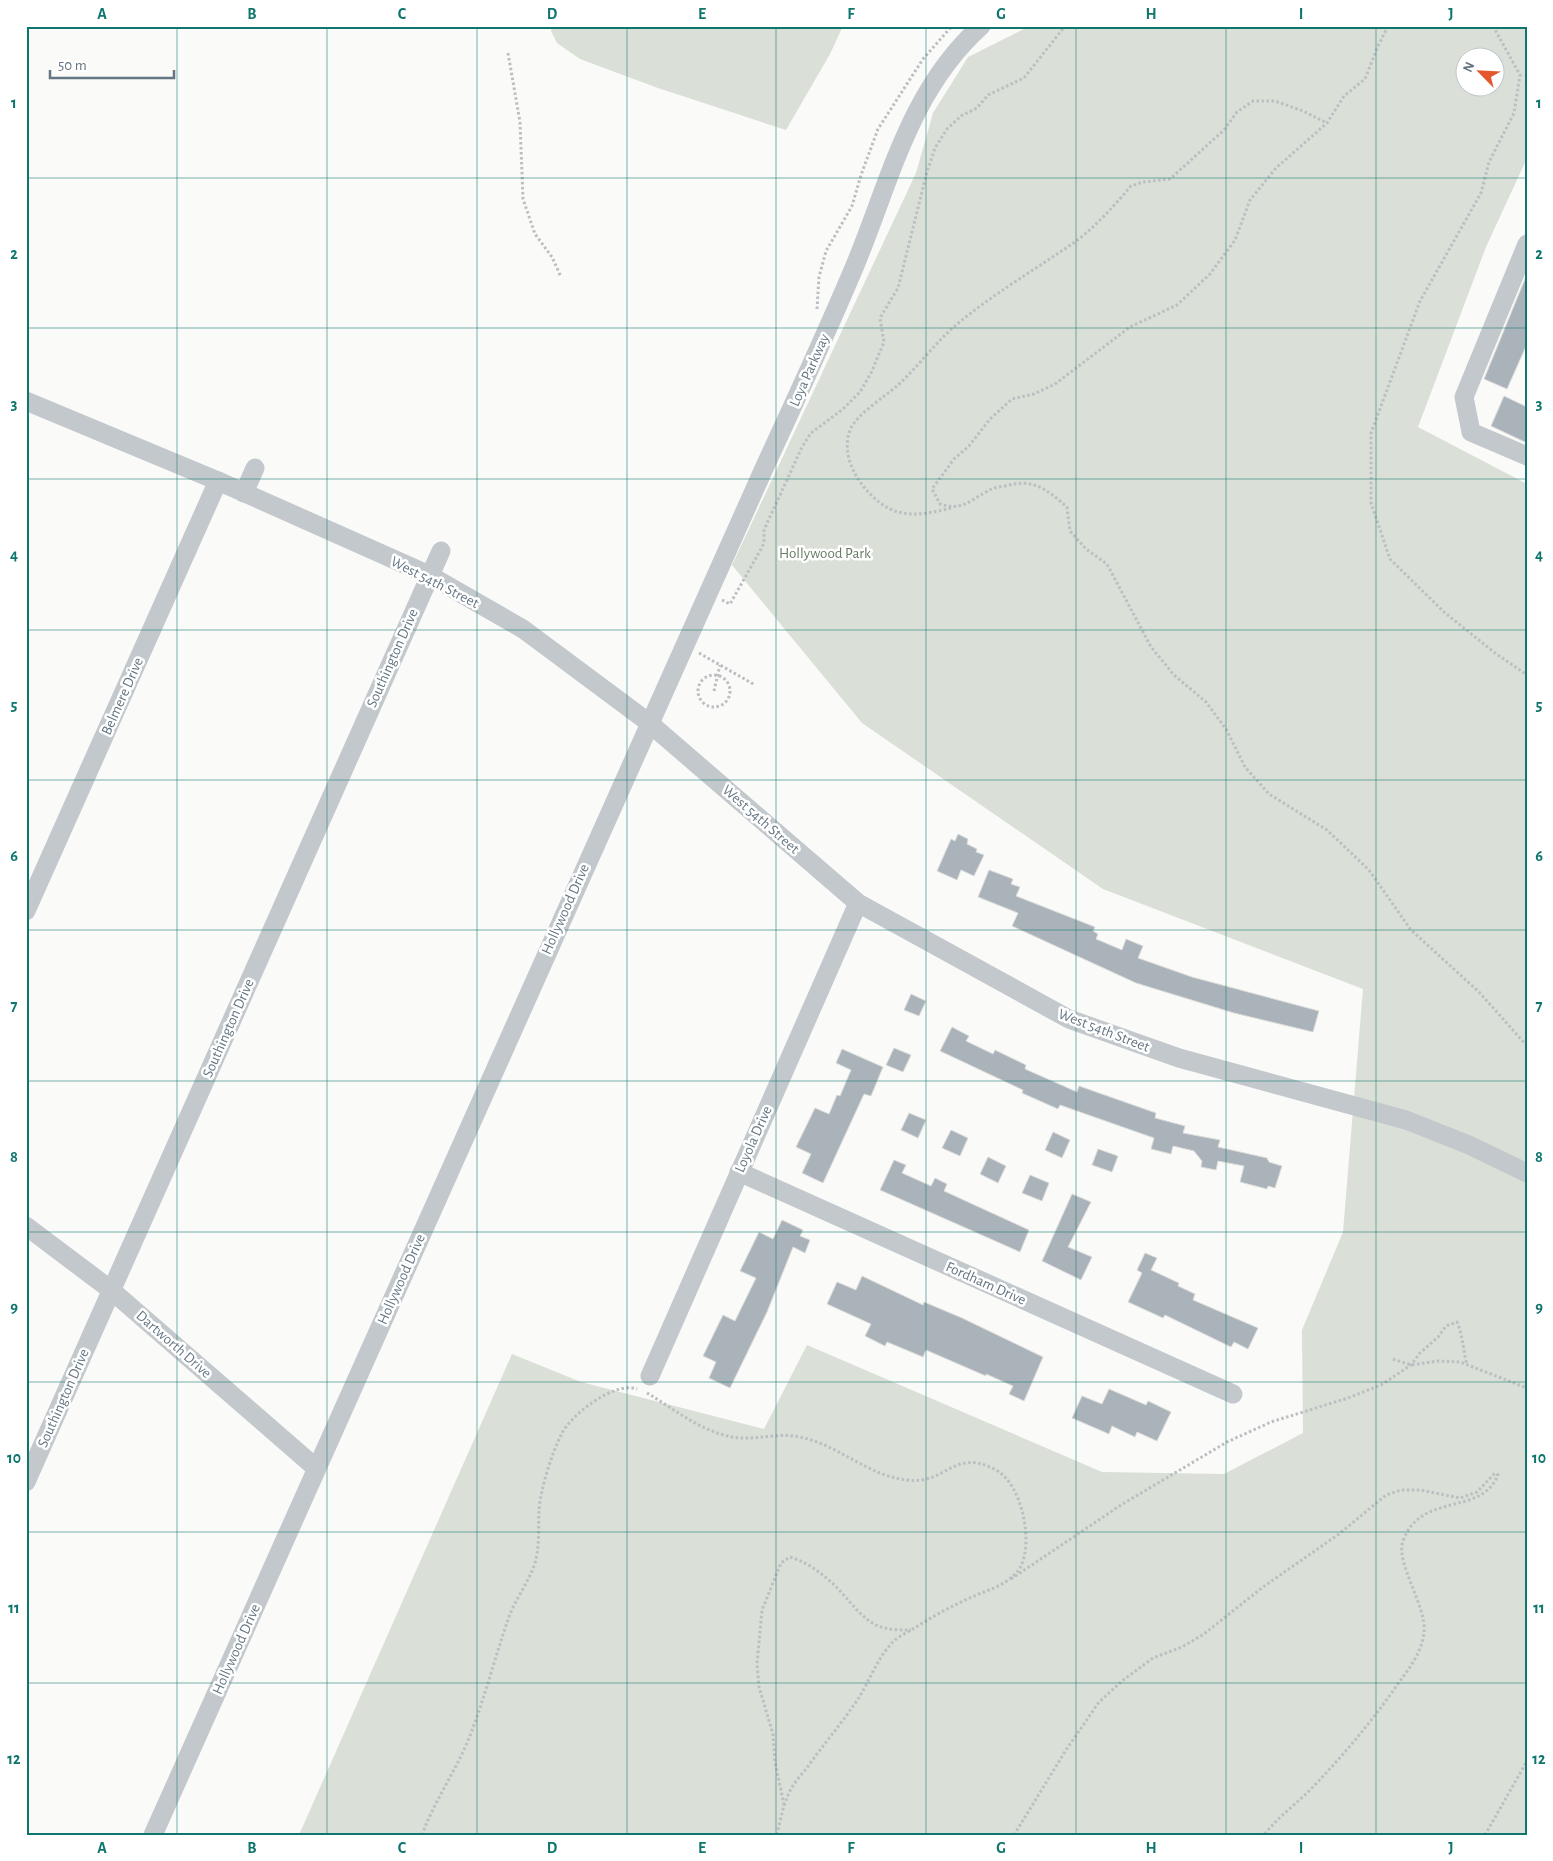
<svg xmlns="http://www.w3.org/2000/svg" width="1553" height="1861" viewBox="0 0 1553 1861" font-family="'Alegreya Sans',sans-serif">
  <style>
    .green { fill: #dadfd7; fill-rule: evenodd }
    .building { fill: #aab3b9; stroke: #dcdcda }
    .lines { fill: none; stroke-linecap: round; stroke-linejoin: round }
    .path { stroke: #bbbfc2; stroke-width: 3; stroke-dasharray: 2.5 2.5; stroke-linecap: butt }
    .minor { stroke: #c3c8cc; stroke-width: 19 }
    .grid { fill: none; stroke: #0f766e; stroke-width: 1; stroke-opacity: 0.55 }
    .labels { text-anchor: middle; stroke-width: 5; stroke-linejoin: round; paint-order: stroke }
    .street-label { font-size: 15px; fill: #657683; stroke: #fff }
    .park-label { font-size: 15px; fill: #687a64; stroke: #fff }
    .neatline { fill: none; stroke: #0f766e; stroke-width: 2 }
    .grid-label { font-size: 16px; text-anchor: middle; font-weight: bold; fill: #0f766e }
  </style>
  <rect width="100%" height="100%" fill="#fafaf8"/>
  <g class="green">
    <polygon points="552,26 843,26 830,54 786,130 658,88 580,59 557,43 551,31"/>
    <path d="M1030,26H1527V158L1486,247L1418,427L1527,484V1835H299L512,1354L581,1382L764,1429L807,1345L1102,1472L1224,1474L1303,1433L1302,1330L1343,1232L1363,989L1103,889L862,723L732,565L916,173L933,113L968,57ZM1466,58H1496V88H1466Z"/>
  </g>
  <g class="building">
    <polygon points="1527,274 1527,344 1507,389 1484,379"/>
    <polygon points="1504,396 1527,407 1527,443 1491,426"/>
    <polygon points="958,834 968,839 967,844 977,849 976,852 984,855 974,876 961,870 957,880 937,871 951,839 955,841"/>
    <polygon points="989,870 1013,879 1011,884 1020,887 1016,896 1095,927 1093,931 1098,934 1096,939 1122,950 1126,939 1143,946 1138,958 1192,977 1319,1011 1313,1032 1234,1013 1136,983 1012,926 1018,913 978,897"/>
    <polygon points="911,994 926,1001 919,1016 904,1010"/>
    <polygon points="952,1027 969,1036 966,1041 993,1054 995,1050 1026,1065 1025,1069 1077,1092 1079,1086 1156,1113 1155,1118 1185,1126 1183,1133 1220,1140 1218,1147 1267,1158 1269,1162 1282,1166 1275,1188 1268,1186 1267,1189 1240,1182 1244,1166 1218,1161 1216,1170 1201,1167 1202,1161 1194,1151 1173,1146 1171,1154 1151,1149 1154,1138 1060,1105 1058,1109 1022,1093 1023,1090 940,1051"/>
    <polygon points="894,1048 911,1055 903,1072 886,1065"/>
    <polygon points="842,1049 883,1067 871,1096 864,1094 823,1183 802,1173 811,1154 796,1147 815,1108 829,1114 837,1095 840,1096 851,1070 836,1063"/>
    <polygon points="909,1113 926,1120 918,1138 901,1130"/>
    <polygon points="951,1130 968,1138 960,1156 942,1148"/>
    <polygon points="1053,1132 1070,1140 1062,1158 1045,1150"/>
    <polygon points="1098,1149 1118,1156 1112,1172 1092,1165"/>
    <polygon points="988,1157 1006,1166 998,1183 980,1174"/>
    <polygon points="894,1160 906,1165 902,1173 931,1186 935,1178 947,1184 944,1191 1029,1230 1020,1252 880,1190"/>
    <polygon points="1030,1175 1049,1183 1042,1201 1022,1193"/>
    <polygon points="1072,1194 1091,1202 1068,1247 1092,1257 1081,1280 1042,1261"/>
    <polygon points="782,1220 803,1230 800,1236 810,1240 805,1253 793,1247 767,1312 730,1388 709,1378 716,1362 703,1356 723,1315 735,1321 756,1278 740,1271 759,1232 773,1239"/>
    <polygon points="1145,1253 1157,1258 1151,1270 1179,1283 1178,1286 1195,1294 1193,1300 1258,1328 1248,1349 1234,1342 1231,1347 1165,1315 1163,1318 1128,1302 1142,1273 1137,1270"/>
    <polygon points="862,1276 923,1305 924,1302 962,1318 1043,1357 1024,1401 1009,1394 1013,1386 986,1374 986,1376 926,1350 923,1357 887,1342 885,1346 865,1336 871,1324 827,1304 837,1282 856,1290"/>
    <polygon points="1109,1389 1146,1405 1148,1401 1171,1412 1157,1441 1137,1432 1135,1437 1112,1426 1109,1434 1072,1418 1082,1396 1102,1404"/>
  </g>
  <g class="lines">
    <g class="path">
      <path d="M1388,26L1378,46L1365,79L1344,96L1327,123L1276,168L1250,200L1235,240L1210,274L1177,305L1130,327L1055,384L1034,394L1012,399L990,419L969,446L954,459L932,489L940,504C961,511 968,502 986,492C991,488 998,487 1005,486C1034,478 1046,489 1067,507L1070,531L1086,549L1107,564L1151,647L1174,675L1206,702L1226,729L1245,767L1269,794L1327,830L1369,870L1411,930L1479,992L1527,1046"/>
      <polyline points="1493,26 1520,75 1514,113 1489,162 1481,193 1420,301 1371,433 1371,503 1390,559 1444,612 1495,653 1527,675"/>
      <polyline points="508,53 520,122 523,199 535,234 552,257 561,277"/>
      <polyline points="817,309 819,277 826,251 852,206 861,175 878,129 923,59 952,26"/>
      <path d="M951,508C927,514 901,520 879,502C859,486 840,457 850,430C856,415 884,397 897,386C917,368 934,344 955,326C990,296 1031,272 1069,246C1092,231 1113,207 1131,186L1143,182L1170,179L1224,130L1237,112L1253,101H1275L1303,111L1327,123"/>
      <polyline points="722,600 730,604 761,549 764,543 764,530 802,447 811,433 843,409 860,392 871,373 884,342 880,318 898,288 927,172 935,148 947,129 961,116 977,108 988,95 1024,78 1065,26"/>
      <polyline points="699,653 755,685"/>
      <circle cx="714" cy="691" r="16"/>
      <polyline points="714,691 720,665"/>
      <polyline points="1393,1359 1411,1365 1438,1361 1460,1362 1527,1388"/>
      <path d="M647,1393C676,1410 705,1435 740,1438C761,1439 783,1432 804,1438C841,1447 869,1476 907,1480C947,1485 953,1447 996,1470C1022,1484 1034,1542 1020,1568C1014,1578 1000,1586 989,1590C963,1600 940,1612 916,1627C908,1632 897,1637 891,1644C877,1659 869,1682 858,1699C842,1723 823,1745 806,1769C800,1776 793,1784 789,1793C783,1806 780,1821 777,1835"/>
      <path d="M1011,1579L1121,1505L1227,1442L1271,1422L1348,1398L1381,1385L1411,1365L1420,1353L1438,1337L1446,1326L1457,1322C1463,1336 1463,1350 1467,1365"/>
      <path d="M784,1805L775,1762L773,1734L759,1687L757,1664L762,1610L781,1563L790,1557C810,1563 827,1577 841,1592C852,1604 862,1618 876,1625C886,1630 900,1630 911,1630"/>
      <path d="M422,1835C435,1799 458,1768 471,1733C486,1694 496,1653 510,1614C517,1597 529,1581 535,1563C540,1546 538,1528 539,1511C540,1490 552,1453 561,1435C571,1414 615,1381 637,1389"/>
      <path d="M1014,1835L1066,1750L1099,1702L1122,1681L1153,1658L1182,1647L1204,1634L1263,1587L1339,1534L1386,1495L1401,1490H1421L1460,1498L1477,1492L1495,1473L1498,1475C1481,1517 1421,1491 1403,1541C1395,1562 1427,1607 1424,1632C1422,1654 1407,1671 1395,1688C1369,1725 1341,1758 1310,1790C1295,1805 1277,1818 1264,1835"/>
      <polyline points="1485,1835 1527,1761"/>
    </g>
    <g class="minor">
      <polyline points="1527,244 1464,397 1471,432 1527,456"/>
      <polyline points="26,401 218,481 429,575 523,629 648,722 858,903 1069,1019 1179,1058 1406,1120 1469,1145 1527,1173"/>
      <polyline points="244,493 255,468"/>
      <polyline points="26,911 218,481"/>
      <polyline points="739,1172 1233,1394"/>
      <polyline points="26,1226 111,1290 316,1468"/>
      <polyline points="650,1376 858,903"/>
      <polyline points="26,1482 441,551"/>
      <path d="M153,1835C357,1377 561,920 766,464C797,397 828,330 856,263C891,178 910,90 981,26"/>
    </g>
  </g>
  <path class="grid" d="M177,26V1835M327,26V1835M477,26V1835M627,26V1835M776,26V1835M926,26V1835M1076,26V1835M1226,26V1835M1376,26V1835M26,178H1527M26,328H1527M26,479H1527M26,630H1527M26,780H1527M26,930H1527M26,1081H1527M26,1232H1527M26,1382H1527M26,1532H1527M26,1683H1527"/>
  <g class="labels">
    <g class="street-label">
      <text transform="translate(809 370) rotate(-66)" y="5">Loya Parkway</text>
      <text transform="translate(435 582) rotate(27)" y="5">West 54th Street</text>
      <text transform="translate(392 658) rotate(-66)" y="5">Southington Drive</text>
      <text transform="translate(122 696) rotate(-66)" y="5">Belmere Drive</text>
      <text transform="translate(761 819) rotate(41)" y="5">West 54th Street</text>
      <text transform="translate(565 909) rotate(-66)" y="5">Hollywood Drive</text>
      <text transform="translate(228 1028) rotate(-66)" y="5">Southington Drive</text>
      <text transform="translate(1104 1030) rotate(21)" y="5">West 54th Street</text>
      <text transform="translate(753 1139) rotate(-66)" y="5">Loyola Drive</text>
      <text transform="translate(401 1279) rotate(-66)" y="5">Hollywood Drive</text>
      <text transform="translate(986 1283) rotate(24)" y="5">Fordham Drive</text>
      <text transform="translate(174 1344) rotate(41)" y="5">Dartworth Drive</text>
      <text transform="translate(63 1398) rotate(-66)" y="5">Southington Drive</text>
      <text transform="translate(236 1649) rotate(-66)" y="5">Hollywood Drive</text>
    </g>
    <g class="park-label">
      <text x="825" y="558">Hollywood Park</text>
    </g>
  </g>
  <rect width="1553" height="1861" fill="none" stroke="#ffffff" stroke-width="55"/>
  <g transform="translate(1480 72) rotate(294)"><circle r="24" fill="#ffffff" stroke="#c1c8cd"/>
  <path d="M0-4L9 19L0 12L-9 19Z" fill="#e4572e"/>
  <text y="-8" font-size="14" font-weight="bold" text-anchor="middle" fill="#657683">N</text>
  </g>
  <path d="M50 70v8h124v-8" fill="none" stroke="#657683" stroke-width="2.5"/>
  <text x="58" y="70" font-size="15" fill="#657683" stroke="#ffffff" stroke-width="4" paint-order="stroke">50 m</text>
  <rect x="28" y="28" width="1498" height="1806" class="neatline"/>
  <g class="grid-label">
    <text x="102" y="19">A</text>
    <text x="252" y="19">B</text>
    <text x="402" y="19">C</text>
    <text x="552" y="19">D</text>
    <text x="702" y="19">E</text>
    <text x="851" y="19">F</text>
    <text x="1001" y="19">G</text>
    <text x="1151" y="19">H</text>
    <text x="1301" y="19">I</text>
    <text x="1451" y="19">J</text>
    <text x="14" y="108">1</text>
    <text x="1539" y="108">1</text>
    <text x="14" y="259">2</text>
    <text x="1539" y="259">2</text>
    <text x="14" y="409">3</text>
    <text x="1539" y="409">3</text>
    <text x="14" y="560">4</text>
    <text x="1539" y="560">4</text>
    <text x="14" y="710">5</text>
    <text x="1539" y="710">5</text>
    <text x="14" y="861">6</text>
    <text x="1539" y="861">6</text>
    <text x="14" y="1011">7</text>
    <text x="1539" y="1011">7</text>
    <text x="14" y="1162">8</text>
    <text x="1539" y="1162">8</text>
    <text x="14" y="1312">9</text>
    <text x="1539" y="1312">9</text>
    <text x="14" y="1463">10</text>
    <text x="1539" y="1463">10</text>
    <text x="14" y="1613">11</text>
    <text x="1539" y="1613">11</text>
    <text x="14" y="1764">12</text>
    <text x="1539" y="1764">12</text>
    <text x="102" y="1853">A</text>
    <text x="252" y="1853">B</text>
    <text x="402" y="1853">C</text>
    <text x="552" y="1853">D</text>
    <text x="702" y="1853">E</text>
    <text x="851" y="1853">F</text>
    <text x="1001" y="1853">G</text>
    <text x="1151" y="1853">H</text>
    <text x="1301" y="1853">I</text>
    <text x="1451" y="1853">J</text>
  </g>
</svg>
